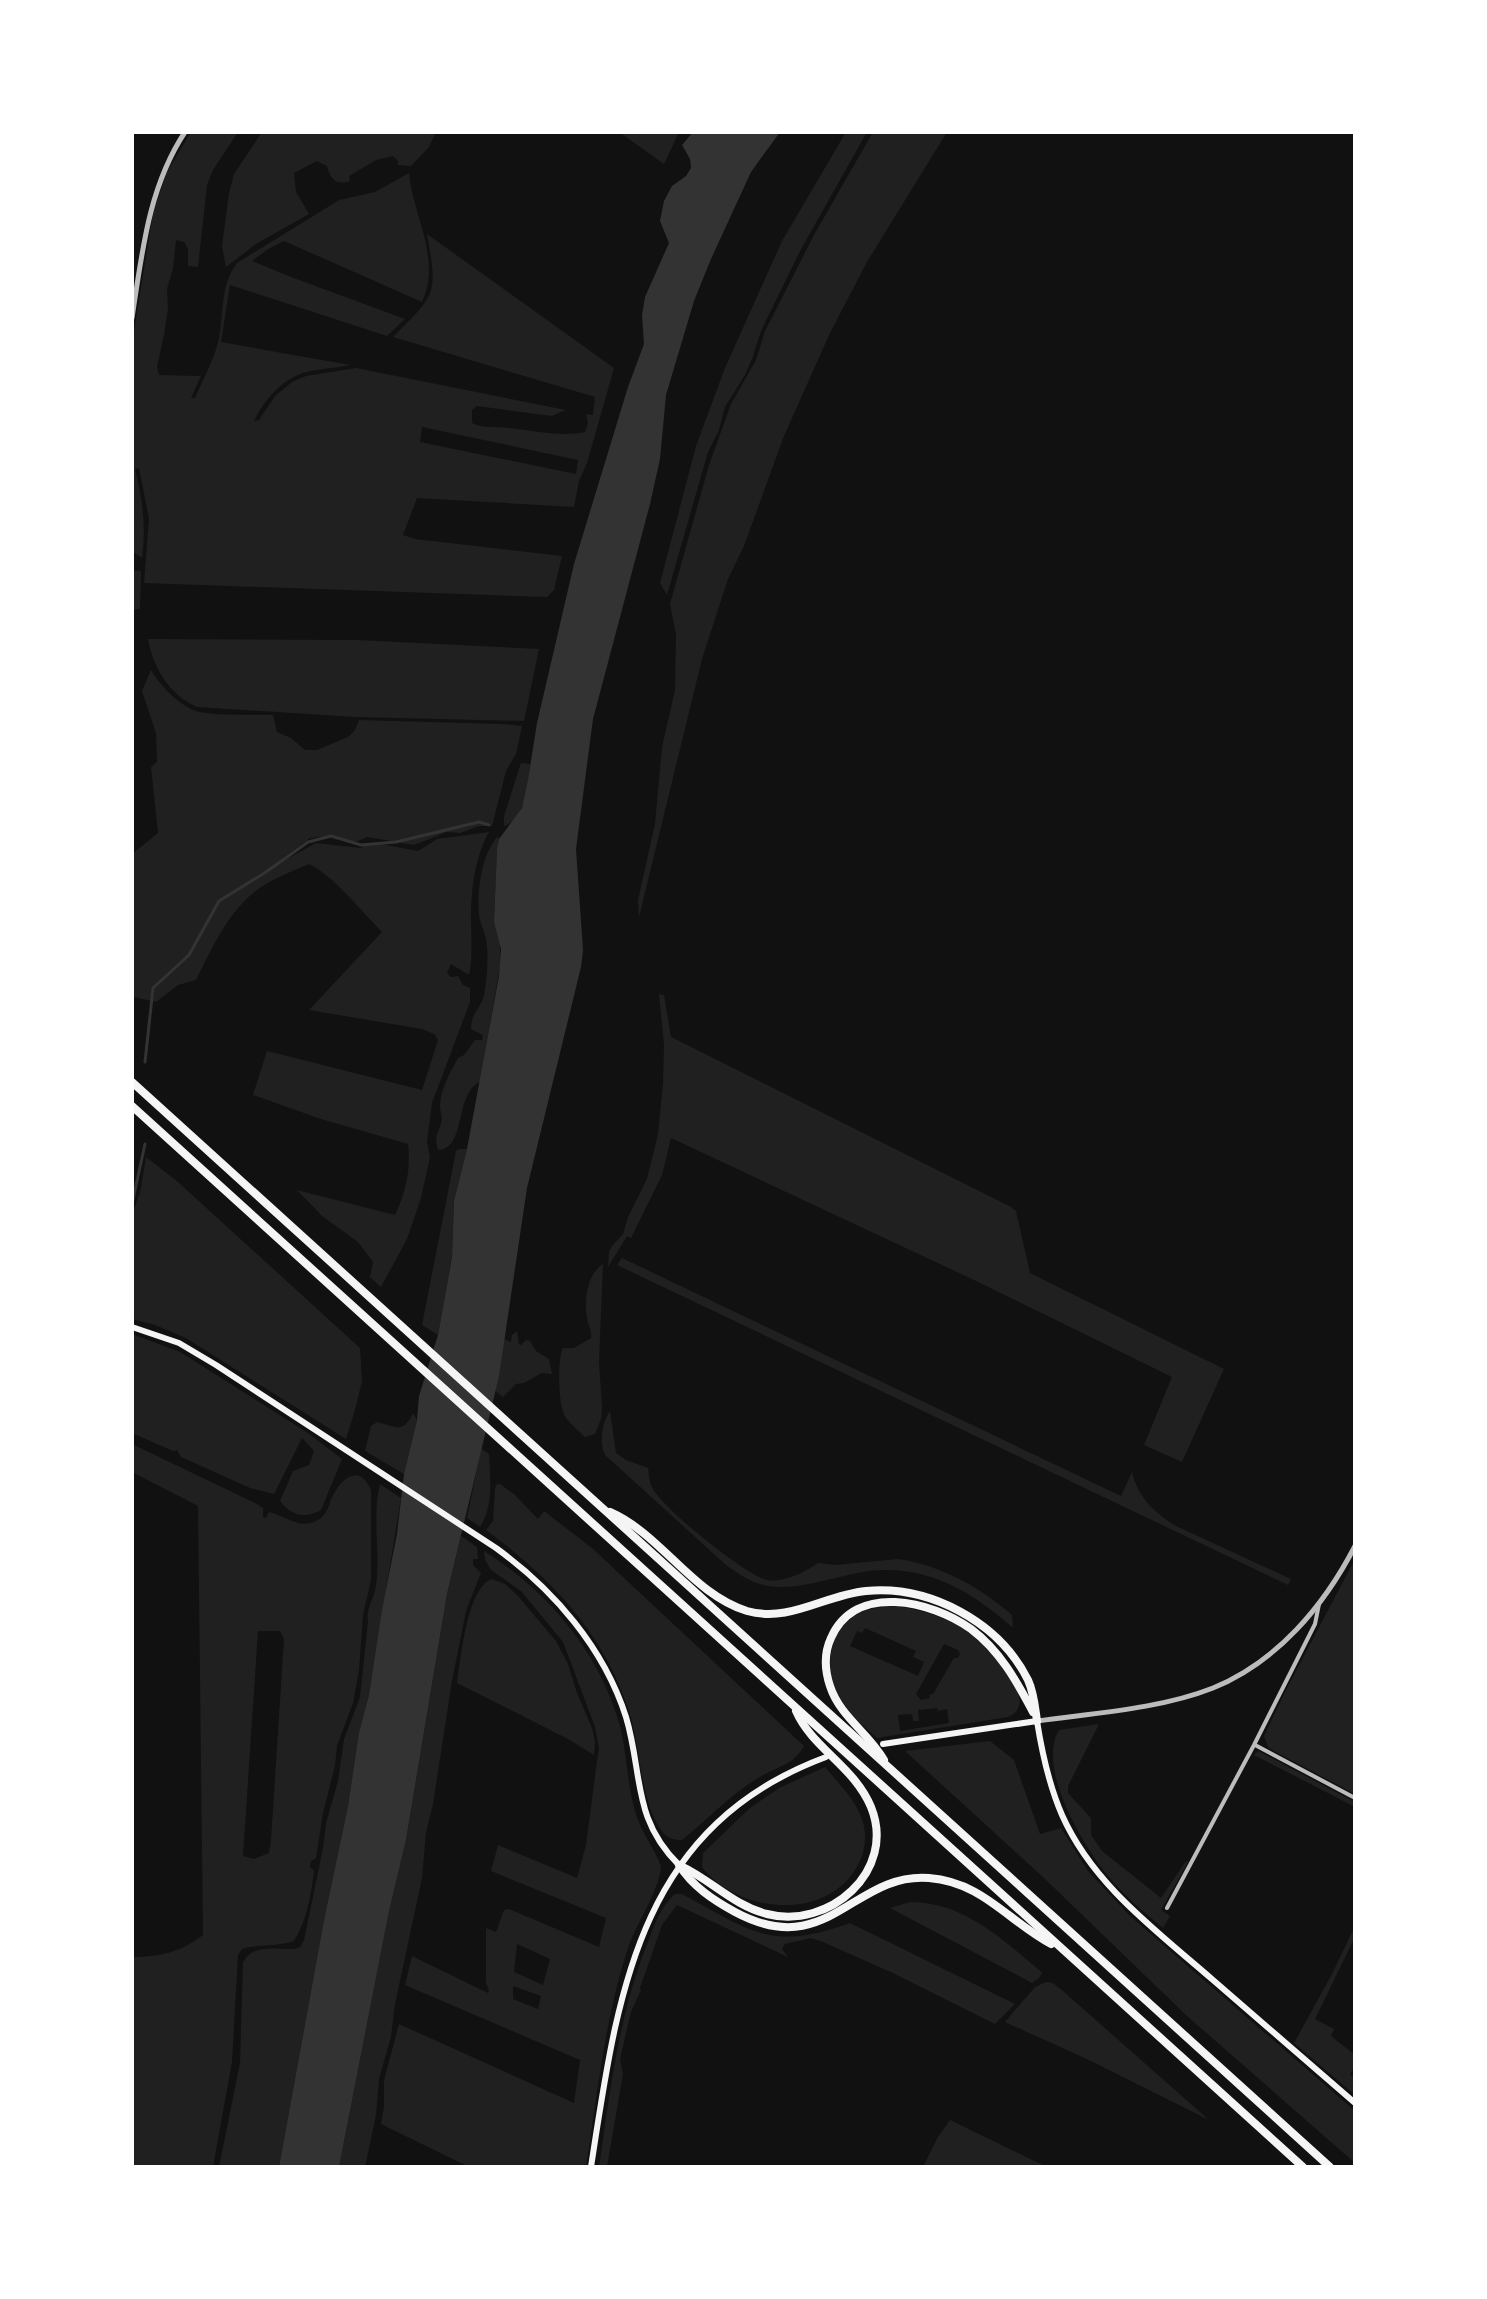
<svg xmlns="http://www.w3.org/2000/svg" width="1487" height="2299" viewBox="0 0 1487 2299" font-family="Roboto,sans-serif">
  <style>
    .green { fill: #202020; fill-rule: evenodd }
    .water { fill: #333 }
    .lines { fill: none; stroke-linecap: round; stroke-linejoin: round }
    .stream { stroke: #333; stroke-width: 3 }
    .minor { stroke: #bcbcbc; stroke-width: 4 }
    .tertiary { stroke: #bcbcbc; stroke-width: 5 }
    .secondary { stroke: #f5f5f5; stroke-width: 6 }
    .motorway { stroke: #f5f5f5; stroke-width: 8 }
  </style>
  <rect width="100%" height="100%" fill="#111"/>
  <g class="green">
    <path d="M191,132H238L213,170L207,185L198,267L188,266V249L184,242L176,240L173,268L167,289L168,308L164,335L157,367L159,375L201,376L191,398H195C203,379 215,358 219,338C224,313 220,285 237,263L331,205L339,200L375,192L409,173C413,216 442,259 422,302L284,241L268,249L252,261L291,277L405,319L387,336L230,285L221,342L350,365C338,368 325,368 311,371C286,375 265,398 254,421L259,420L275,396L292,382L306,376L356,368L566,410L552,416L477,406L472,410V423C483,429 497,426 509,428C535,431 560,437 585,432L588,423L586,414L593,415L595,397L393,337C436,294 438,295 427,234L614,368L587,463L579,481L574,507L417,498L403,535L415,539L562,556L554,590L547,597L144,583L149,519L139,468L135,469C143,500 146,527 142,558L132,551V343L153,213L167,172ZM422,427L578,460L576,474L420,442Z"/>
    <path d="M262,132H436L429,147L411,166L398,165V161L393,156L376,160L349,176L350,181C336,186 330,179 327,166L317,161L294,173L296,192L309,214L256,244L226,267L222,246L229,193L234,174Z"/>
    <polygon points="619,132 679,132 664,164"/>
    <polygon points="846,132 867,132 800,251 761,331 752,359 745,375 725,407 719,430 708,452 667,595 660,583 696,446 725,368 782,241"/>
    <polygon points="873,132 947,132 867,262 830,333 784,436 744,546 728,579 702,659 639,917 638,900 655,824 662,747 675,690 676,634 670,604 709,465 731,404 756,360 765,331 814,235"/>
    <polygon points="132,570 141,571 140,609 132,610"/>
    <path d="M148,639L356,640L539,649L524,721L356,717L197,707C169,695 153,667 148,639Z"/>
    <path d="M151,670C160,685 175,701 191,709C207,717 253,714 273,715L277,732L291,738L305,750H317L348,737L355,730L359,720L502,724L522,726L516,754L506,771L492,826H479L460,833L447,832L414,845L367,837L356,842L327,836L310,838L280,860L283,861L316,843L361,848L365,843H375L418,851L437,839L489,832C475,857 471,890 471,918C471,937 473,957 469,975L451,964L447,973L451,977L458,976L463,985L470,988V1002L432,1103L427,1142L430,1157L421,1198L407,1239L381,1287L370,1277L373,1262L358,1242L322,1216L297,1190L395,1215C406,1192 411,1169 408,1144L321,1119L253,1095L267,1051L422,1090L438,1040L434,1034L422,1029L309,1010L382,932C362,912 333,875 309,864C292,871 272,879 257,890C228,912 212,948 196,980L178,985L156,1002L134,997L132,993V854L158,833L151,767L157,762L156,733L142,691Z"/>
    <path d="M521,763L530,764C528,785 526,818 504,826V816Z"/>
    <path d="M497,837L499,839L497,849L494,922L500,942V966L480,1082C454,1093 467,1149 438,1150C433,1134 440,1132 442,1119C442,1118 440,1108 440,1107C440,1090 450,1073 458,1058L464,1055L475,1040H482L483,1035L471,1029C471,1012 481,1009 484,995C487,979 489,955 486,939C484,930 480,923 479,915C477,890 481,857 497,837Z"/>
    <polygon points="659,994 664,995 671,1037 1011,1207 1016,1211 1030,1273 1224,1369 1182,1462 1144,1445 1172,1377 974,1280 671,1138 662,1175 631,1238 627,1236 608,1267 609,1252 612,1246 623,1234 628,1217 647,1179 658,1134 663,1083 664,1045"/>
    <polygon points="459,1149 467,1149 454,1201 452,1256 438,1335 422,1325 456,1151"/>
    <polygon points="146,1157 178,1182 360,1348 362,1381 355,1410 346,1439 186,1338 155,1325 132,1319 132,1214 140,1193"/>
    <path d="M622,1258L1121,1496L1132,1472C1138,1497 1153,1511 1174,1525L1291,1579L1288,1585L617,1265Z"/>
    <path d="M603,1264L599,1361L602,1408L601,1419L595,1434L585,1437C579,1431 571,1425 566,1418C558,1408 557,1359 563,1348H574L591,1338C592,1329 588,1326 587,1318C584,1300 587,1274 603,1264Z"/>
    <polygon points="517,1331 519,1344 521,1345 526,1340 530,1341 536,1351 549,1359 552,1374 542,1373 524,1383 516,1384 503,1397 494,1390 500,1367 504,1339 511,1342 512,1335"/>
    <path d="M132,1334L180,1352L308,1433L342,1459L321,1510C305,1519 291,1516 280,1501L293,1471L309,1465L314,1451L302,1438L274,1494L250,1488L181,1457L177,1450L173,1451L132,1433Z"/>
    <path d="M610,1411L616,1453L626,1460L648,1468C649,1474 649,1482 652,1487C661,1507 745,1575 767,1580C782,1583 806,1572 818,1563L836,1565L898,1559C940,1565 980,1587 1012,1615L1013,1628C977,1596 937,1570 886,1570C847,1569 802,1594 764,1585C749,1582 738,1573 726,1565L605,1455C599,1443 602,1422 610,1411Z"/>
    <path d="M413,1413L417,1420L404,1474L365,1451L371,1426L377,1422C397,1427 403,1434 413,1413Z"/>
    <path d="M132,1444L255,1503L263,1508V1517L266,1518L269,1512C283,1515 296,1527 311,1523C316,1522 323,1517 326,1512C329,1507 330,1501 333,1495C344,1475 360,1465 371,1490V1580L363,1615L359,1670L353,1703L337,1746L335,1766L323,1813L316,1858L311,1861L310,1867L314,1871C311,1895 307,1920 294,1941C277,1947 259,1944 242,1949L238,1955L232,2062L213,2167H132V1957C158,1957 182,1952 203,1935L198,1506L132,1472ZM258,1631H280L284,1639L271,1840L269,1853L254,1859L243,1856Z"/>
    <path d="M481,1449L489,1454C490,1478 494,1506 480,1527L467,1518Z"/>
    <path d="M380,1484L401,1498L369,1695L359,1732L348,1806L324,1920L279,2167H219L240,2063L243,1963C252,1943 277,1950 295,1949L300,1947L304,1940L323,1848L326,1823L338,1781L344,1739L360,1697L368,1621C366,1609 372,1602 375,1591C382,1556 371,1519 380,1484Z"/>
    <path d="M500,1484L514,1494L538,1519L544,1511L592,1548L804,1746C795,1762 784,1765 769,1772C735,1789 711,1817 682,1840C673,1840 666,1838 661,1830C641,1803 640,1745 629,1711C603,1632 552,1579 486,1530L493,1521L495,1489L496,1485Z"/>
    <polygon points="461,1536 477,1547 478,1559 473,1559 473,1565 481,1573 466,1611 452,1681 433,1804 426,1832 422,1878 395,2004 391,2037 379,2079 376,2115 365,2167 339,2167 389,1910 406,1840 447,1594"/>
    <path d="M484,1551C548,1591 600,1653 620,1726C627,1754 627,1783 635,1811C641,1832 653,1846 661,1866C660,1890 635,1925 627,1951C605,2019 597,2096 586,2167H469L381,2124L384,2106V2080L399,2024L574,2103L580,2060L405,1985L412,1956L488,1993L489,1990L486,1983V1928L496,1932L504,1910L509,1909L599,1947L606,1918L491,1871L498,1845L577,1878L586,1845L597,1761L599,1748L595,1727L563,1642L521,1591L491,1570L485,1560ZM517,1944L550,1959L543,1985L514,1972ZM513,1986L541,1996L538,2009L513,1999Z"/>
    <polygon points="1355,1559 1355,1794 1274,1751 1268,1747 1264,1736 1285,1692"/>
    <path d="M492,1579L505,1584L518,1596L556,1641L568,1664L577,1693L592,1728L595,1741L594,1755L568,1739L457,1683C461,1658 467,1587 492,1579Z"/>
    <path d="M897,1606C920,1610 942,1616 962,1628C980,1640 1046,1701 1008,1717L877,1738C862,1725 847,1712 837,1692C823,1664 831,1627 861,1612C873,1607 885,1607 897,1606ZM865,1628L916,1651L913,1657L924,1662L918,1676L850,1646L857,1631L862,1633ZM944,1644L958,1650L960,1654L958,1658H954L933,1694L929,1695L930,1698L921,1700L916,1694ZM937,1708L938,1711L947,1709L949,1723L900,1731L898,1715L912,1714L913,1721H919L918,1710Z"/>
    <path d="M1099,1724L1068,1786V1793L1091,1818V1835L1102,1851L1161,1898L1186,1861L1188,1862L1161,1910L1170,1916L1163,1928C1144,1912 1124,1896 1108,1876C1084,1847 1036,1768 1059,1730Z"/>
    <polygon points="990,1741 1014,1760 1040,1834 1061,1828 1088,1871 1130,1916 1355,2111 1355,2163 1187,2016 1045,1879 905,1751"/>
    <polygon points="1258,1751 1355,1802 1355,1807 1254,1755"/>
    <path d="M825,1767C839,1784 857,1801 863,1822C867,1837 865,1850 859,1863C829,1923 738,1914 702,1867L703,1853L750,1808L779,1788Z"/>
    <path d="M675,1894H682C751,1931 771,1952 850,1923L1015,2004L995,2024L895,1974L823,1942L811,1938L785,1944L782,1949L788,1957L677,1905L662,1925L640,1988L641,1990L631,2012L620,2059L623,2074L607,2167H599C610,2091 619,2013 648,1942C654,1925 661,1906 675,1894Z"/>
    <path d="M910,1902C963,1902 1001,1938 1039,1970L1042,1973L1039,1978L1032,1983L890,1908Z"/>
    <polygon points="1355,1926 1355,1937 1315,2019 1334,2029 1331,2036 1355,2055 1355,2067 1350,2074 1355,2079 1355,2095 1294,2043 1332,1974"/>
    <polygon points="1046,1982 1053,1983 1063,1991 1209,2120 1089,2060 1005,2022 1035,1987"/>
    <polygon points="950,2120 1047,2167 923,2167 938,2137"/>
  </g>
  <polygon class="water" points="693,132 780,132 751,172 711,259 694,301 666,395 660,459 650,504 593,719 576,849 583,950 581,967 527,1188 499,1376 447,1594 406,1840 389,1911 339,2167 279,2167 324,1920 348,1806 359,1732 369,1695 382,1610 397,1534 404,1474 417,1420 419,1396 438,1335 452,1257 454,1201 467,1149 499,976 501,949 494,922 497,849 499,839 522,808 528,780 537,723 574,564 628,387 644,344 642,315 645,297 669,243 660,221 664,201 672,186 686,176 691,168 690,159 682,145"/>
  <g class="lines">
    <g class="stream">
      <polyline points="145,1062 153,988 189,955 219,901 266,872 308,842 331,836 361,845 396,842 479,822 489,825"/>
      <polyline points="132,1204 145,1144"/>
    </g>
    <g class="minor">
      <polyline points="1255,1745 1355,1798"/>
      <polyline points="1167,1908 1254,1745 1315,1624 1319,1604"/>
    </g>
    <g class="tertiary">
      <path d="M132,318C142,254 148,188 185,132"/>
      <path d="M1037,1721C1094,1713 1160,1709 1213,1688C1277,1662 1324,1606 1355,1546"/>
    </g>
    <g class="secondary">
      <path d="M132,1327L179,1343L216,1365L496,1548C554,1590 604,1648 626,1717C643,1774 632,1819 679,1865"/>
      <path d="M883,1744L1037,1721C1042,1753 1049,1785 1062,1815C1093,1885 1157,1931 1213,1980C1260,2021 1308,2062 1355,2103"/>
      <path d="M591,2167C618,1992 638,1827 826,1757"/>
    </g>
    <g class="motorway">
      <polyline points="132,1082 1330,2167"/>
      <polyline points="132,1106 1303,2167"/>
      <path d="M610,1512C662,1535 692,1594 747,1611C790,1623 824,1595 866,1591C930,1585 999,1622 1028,1680C1034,1693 1035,1707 1037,1721"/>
      <path d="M884,1760C869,1733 840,1717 830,1686C825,1671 824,1653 831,1638C855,1582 932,1601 971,1629C1000,1651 1016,1680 1033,1712"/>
      <path d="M679,1865C692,1886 713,1900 735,1912C828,1962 853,1872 929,1878C982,1882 1008,1921 1051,1944"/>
      <path d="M681,1866C711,1880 734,1906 767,1914C829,1930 897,1871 871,1807C854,1766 812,1748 796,1711"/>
    </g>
  </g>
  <rect width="1487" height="2299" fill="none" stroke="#ffffff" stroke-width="268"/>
</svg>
